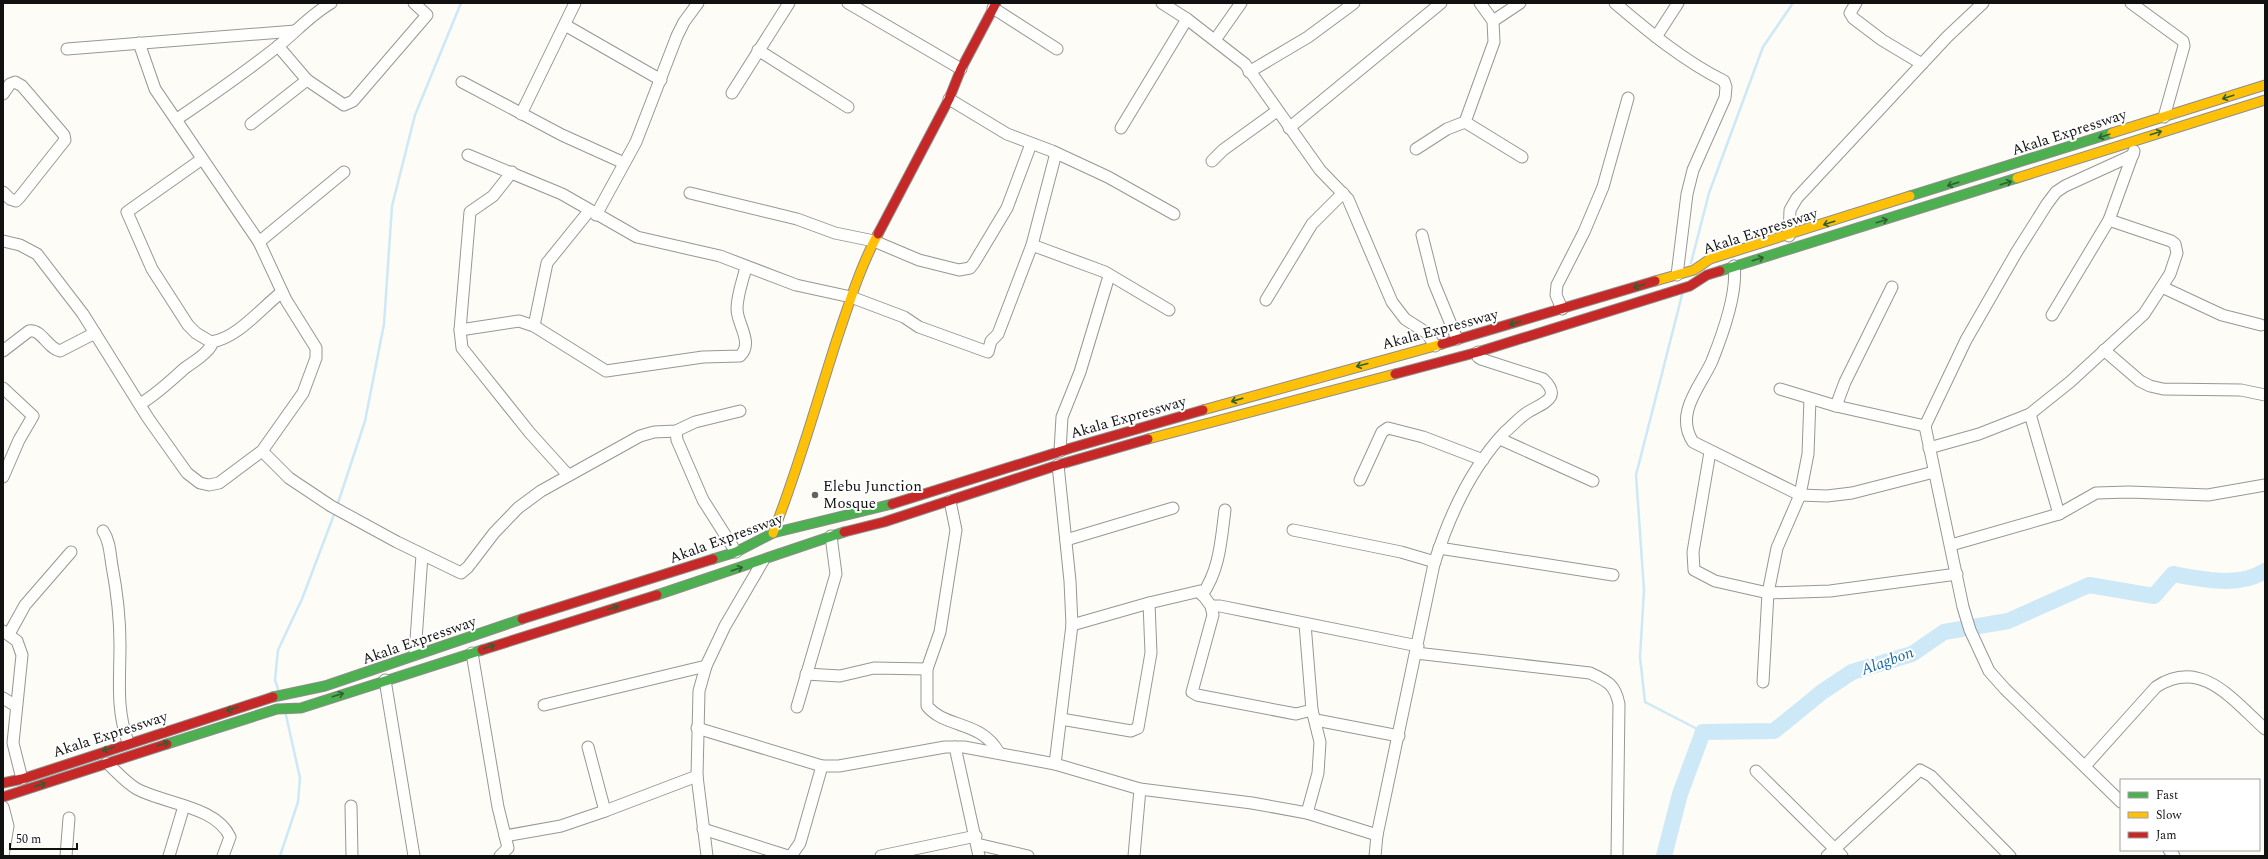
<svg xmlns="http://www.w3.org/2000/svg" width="2268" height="859" viewBox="0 0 2268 859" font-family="Spectral,serif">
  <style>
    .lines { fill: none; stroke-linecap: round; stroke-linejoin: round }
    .stream { stroke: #cde8f7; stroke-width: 2.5 }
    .river { stroke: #cde8f7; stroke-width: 16 }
    .street-casing { stroke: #979795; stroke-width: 13 }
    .fast-casing { stroke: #8e8d8b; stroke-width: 11 }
    .slow-casing { stroke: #8e8d8b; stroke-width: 11 }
    .jam-casing { stroke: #8e8d8b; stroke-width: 11 }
    .street { stroke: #fffffe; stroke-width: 11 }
    .fast { stroke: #4caf50; stroke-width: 9 }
    .slow { stroke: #ffc107; stroke-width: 9 }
    .jam { stroke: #c62828; stroke-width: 9 }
    .oneway { stroke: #2e6030 }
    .poi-dot { fill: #646362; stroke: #fff; stroke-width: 1.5 }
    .labels { text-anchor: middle; stroke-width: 4; stroke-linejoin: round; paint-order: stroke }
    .street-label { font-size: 15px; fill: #111; stroke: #fff }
    .poi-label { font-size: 15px; fill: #111; stroke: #fff; text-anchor: start }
    .water-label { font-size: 16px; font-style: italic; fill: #1768a6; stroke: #fff }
  </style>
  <rect width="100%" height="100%" fill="#fdfcf7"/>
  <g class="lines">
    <g class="stream">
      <polyline points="1691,263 1709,193 1763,47 1793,3"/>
      <polyline points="1682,295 1636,475 1644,590 1640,657 1645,702 1703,732"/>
      <polyline points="337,506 365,421 384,324 392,206 415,115 461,3"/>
      <polyline points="278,689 275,680 278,650 302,599 335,512"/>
      <polyline points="280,856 298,802 300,778 286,715"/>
    </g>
    <path class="river" d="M1664,856L1680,794L1703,732L1774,731L1822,692L1852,672L1912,654L1944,632L2008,621L2089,585L2154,596L2173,574C2202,579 2239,588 2265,571"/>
    <defs>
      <g id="street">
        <polyline points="848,3 961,69"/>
        <polyline points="1162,3 1187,19 1245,64 1320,170 1348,199 1392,302 1405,319 1427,333 1435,346"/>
        <polyline points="1480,3 1493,21 1494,42 1465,122 1522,157"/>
        <path d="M1615,3C1649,32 1684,61 1724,81L1726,87L1725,98L1693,170L1687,194L1677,275"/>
        <polyline points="1856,3 1850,13 1853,18 1882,40 1922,64"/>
        <polyline points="2131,3 2183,41 2184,46 2164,117"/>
        <polyline points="993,8 1057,49"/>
        <polyline points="1493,21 1520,3"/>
        <polyline points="565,25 661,80"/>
        <polyline points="1656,37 1678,3"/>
        <polyline points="1215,40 1241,3"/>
        <polyline points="278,46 307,80 344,105 353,101 427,15 414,3"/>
        <polyline points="67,49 295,31"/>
        <polyline points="758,50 848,107"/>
        <polyline points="1249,72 1308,37 1354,3"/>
        <polyline points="462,82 562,135 624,163"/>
        <polyline points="732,93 789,3"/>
        <polyline points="3,94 10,84 15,82 22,86 64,135 65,140 19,198 16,201 10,199 3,192"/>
        <polyline points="949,99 1007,134 1052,151 1108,177 1174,214"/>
        <polyline points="521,114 575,3"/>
        <path d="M177,119C211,96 244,73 277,47C295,33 310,15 331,3"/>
        <polyline points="251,124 307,80"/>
        <polyline points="1121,128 1187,19"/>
        <polyline points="1289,128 1441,3"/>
        <polyline points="1416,149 1447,129 1465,122"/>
        <polyline points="468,155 562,194 637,237 720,256 796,285 851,297 904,317 919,327 988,352 991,341 998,334 1032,245 1056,153"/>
        <path d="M202,159L127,212L152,269L188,325L196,333L211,342C238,338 261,308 282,292"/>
        <polyline points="1212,161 1223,150 1277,111"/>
        <polyline points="512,172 493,196 470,212 460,330 462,348 530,433 568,475"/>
        <polyline points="690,193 797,219 835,233 874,241 919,260 959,270 970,268 974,263 1007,208 1031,144"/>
        <polyline points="596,215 636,142 677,36 684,22 698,3"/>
        <polyline points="1422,235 1434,283 1457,339"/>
        <polyline points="1789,236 1790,210 1797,198 1947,37 1983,3"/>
        <polyline points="3,241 20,245 37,254 83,314 148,418 187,473 200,483 209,485 219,483 262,451 303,393 316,358 316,348 286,300 259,242 155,89 139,43"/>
        <polyline points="259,242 344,172"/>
        <polyline points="1032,245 1105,272 1169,310"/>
        <path d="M1734,266C1738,293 1722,336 1712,361C1701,386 1674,413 1693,442L1800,495L1827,496L1852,493L1934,472"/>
        <polyline points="2162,287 2222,315 2261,325"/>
        <polyline points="1266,300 1312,224 1343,193"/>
        <polyline points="1562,309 1556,295 1557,285 1584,232 1603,187 1628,98"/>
        <polyline points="2052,315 2109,220 2134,151"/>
        <polyline points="534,326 547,263 589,211"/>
        <path d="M460,330L519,321L534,326L606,371L703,357L740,356C754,343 737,324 737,309C737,295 743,280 746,267"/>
        <polyline points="2104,350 2140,381 2150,386 2163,389 2241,390 2265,395"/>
        <path d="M3,351L29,331C42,329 47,348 60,351L95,333"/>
        <polyline points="3,388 33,416 19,440 3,477"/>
        <polyline points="1780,389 1836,406 1925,426"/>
        <path d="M140,404C157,394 170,381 185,368C194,361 205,356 211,346V342"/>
        <polyline points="1836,406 1845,382 1892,287"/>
        <polyline points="2030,414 2059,514"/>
        <polyline points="676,431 677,440 703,500 736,552"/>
        <polyline points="1500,439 1593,481"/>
        <polyline points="1929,448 1979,434 2030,414 2070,382 2144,314 2170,274 2177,253 2175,244 2171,241 2109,220"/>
        <polyline points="262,451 289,478 331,506 397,542 461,573 468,567 494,533 518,508 541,491 640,436 654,432 676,431 695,422 740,411"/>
        <polyline points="1060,451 1062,417 1080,372 1109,276"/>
        <polyline points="1710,452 1693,552 1694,570 1715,581 1768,593 1830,591 1957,574"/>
        <polyline points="1360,480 1382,432 1388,428 1423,437 1483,460"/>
        <path d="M950,501L956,530L940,632L927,669V706C946,729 981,720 999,753"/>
        <polyline points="1293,530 1401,552 1435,562"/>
        <path d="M103,531C110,541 110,554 112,566C117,592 120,618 120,645C120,679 116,710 128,742"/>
        <polyline points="1066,540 1173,508"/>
        <polyline points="1951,545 2059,514 2096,493 2129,492 2208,495 2265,485"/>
        <polyline points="1439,548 1613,575"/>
        <path d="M1202,595C1220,569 1221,540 1225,510"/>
        <polyline points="1211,606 1220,606 1418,646"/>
        <polyline points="1305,624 1312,710 1320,742 1318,773 1307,813"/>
        <polyline points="1072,625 1149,603 1200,591 1211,606 1213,615 1192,692 1197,695 1296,714 1312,710"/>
        <polyline points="3,631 17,641 22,655 13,743 22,779"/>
        <polyline points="9,634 25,605 71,552"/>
        <polyline points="472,653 498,807 508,848 500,856"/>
        <path d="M1416,653L1590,673C1607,681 1615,684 1619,704L1617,856"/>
        <polyline points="415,654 422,555"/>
        <polyline points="806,674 840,676 874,668 927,669"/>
        <polyline points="385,680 414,856"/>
        <polyline points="1763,682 1768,593 1777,548 1800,495 1808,454 1810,399"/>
        <polyline points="3,698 16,706"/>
        <polyline points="544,705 706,666"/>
        <polyline points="797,707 836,574 831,536"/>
        <polyline points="1061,719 1131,731 1138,728 1151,653 1149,603"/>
        <polyline points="1316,720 1399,736"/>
        <polyline points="697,728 822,766 839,766 945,747 964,747 1055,764 1140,789 1252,803 1307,813 1377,835"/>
        <polyline points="588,747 605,811 697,776"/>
        <polyline points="955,747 979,856"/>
        <path d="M107,763C117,772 126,783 137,789C165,804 216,806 230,837L223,856"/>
        <polyline points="1055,764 1072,625 1070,581 1058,465"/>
        <path d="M2085,766L2156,687C2201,657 2233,700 2265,729"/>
        <polyline points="1756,771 1842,856"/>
        <polyline points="2121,802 2005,689 1989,671 1970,630 1963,607 1925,426 1966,340 2016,253 2047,204 2056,192 2065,186 2133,155"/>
        <polyline points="351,806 352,856"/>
        <polyline points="3,807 8,826 3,856"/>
        <polyline points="703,829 788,856"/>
        <polyline points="505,836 561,826 605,811"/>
        <polyline points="977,844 1028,856"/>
        <polyline points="2169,850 2174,856"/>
        <polyline points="66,856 69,818"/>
        <polyline points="169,856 184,806"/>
        <polyline points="707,856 697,776 699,691 706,666 725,626 763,561"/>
        <polyline points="791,856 800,843 822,766"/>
        <polyline points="881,856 976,836"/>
        <polyline points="1134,856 1140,789"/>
        <path d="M1375,856L1377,835L1434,564C1449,516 1470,469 1505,432C1512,426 1520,417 1528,412C1543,403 1563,398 1543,379L1481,359L1478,357V352"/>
        <polyline points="1827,856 1920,770 1931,776 2010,856"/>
      </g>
      <g id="fast">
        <polyline points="1910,196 2112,133"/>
        <polyline points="1720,271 2017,178"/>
        <polyline points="713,559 736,552 773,533 892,504"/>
        <polyline points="657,595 844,532"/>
        <polyline points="273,697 325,686 522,619"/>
        <polyline points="167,744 277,709 301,708 482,650"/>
      </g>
      <g id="slow">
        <polyline points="2112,133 2265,85"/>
        <polyline points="2017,178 2265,100"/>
        <polyline points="1655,281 1694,270 1710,259 1910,196"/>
        <polyline points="1203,410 1442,344"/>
        <polyline points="1148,439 1395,374"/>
        <path d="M773,533C798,470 816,404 837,339C849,304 860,267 878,234"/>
      </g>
      <g id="jam">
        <polyline points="878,234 949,99 961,69 996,3"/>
        <polyline points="1442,344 1655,281"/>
        <polyline points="1395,374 1478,352 1690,286 1707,275 1720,271"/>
        <polyline points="892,504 1071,448 1203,410"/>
        <polyline points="844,532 884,522 1058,465 1148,439"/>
        <polyline points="522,619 713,559"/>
        <polyline points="482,650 657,595"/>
        <polyline points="3,783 22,779 273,697"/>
        <polyline points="3,797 167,744"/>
      </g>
    </defs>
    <use href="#street" class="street-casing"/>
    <use href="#fast" class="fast-casing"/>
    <use href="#slow" class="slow-casing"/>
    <use href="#jam" class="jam-casing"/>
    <use href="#street" class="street"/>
    <use href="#fast" class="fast"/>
    <use href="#slow" class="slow"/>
    <use href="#jam" class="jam"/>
  </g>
  <defs><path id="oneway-shaft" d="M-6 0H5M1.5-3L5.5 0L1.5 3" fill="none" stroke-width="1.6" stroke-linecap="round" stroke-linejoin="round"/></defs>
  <g class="oneway">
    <use href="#oneway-shaft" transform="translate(2228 97) rotate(162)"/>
    <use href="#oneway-shaft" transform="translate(2156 133) rotate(-18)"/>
    <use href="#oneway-shaft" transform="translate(2104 136) rotate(162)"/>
    <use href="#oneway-shaft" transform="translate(2006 183) rotate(-17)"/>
    <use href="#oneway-shaft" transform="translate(1953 184) rotate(162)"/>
    <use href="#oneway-shaft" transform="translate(1882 221) rotate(-17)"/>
    <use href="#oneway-shaft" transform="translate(1829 223) rotate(162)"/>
    <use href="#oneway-shaft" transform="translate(1758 259) rotate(-17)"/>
    <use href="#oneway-shaft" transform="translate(1639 286) rotate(164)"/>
    <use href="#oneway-shaft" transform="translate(1515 323) rotate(164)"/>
    <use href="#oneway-shaft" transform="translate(1362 365) rotate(165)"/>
    <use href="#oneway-shaft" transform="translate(1237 400) rotate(164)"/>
    <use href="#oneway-shaft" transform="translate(737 569) rotate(-18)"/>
    <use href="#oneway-shaft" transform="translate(613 608) rotate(-18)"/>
    <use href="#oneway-shaft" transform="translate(489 647) rotate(-18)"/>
    <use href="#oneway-shaft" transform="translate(338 695) rotate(-18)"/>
    <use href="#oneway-shaft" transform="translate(232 709) rotate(162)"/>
    <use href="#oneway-shaft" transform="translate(163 744) rotate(-18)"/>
    <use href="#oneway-shaft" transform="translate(108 749) rotate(162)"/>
    <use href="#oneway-shaft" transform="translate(40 785) rotate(-18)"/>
  </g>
  <circle class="poi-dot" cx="815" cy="495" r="4"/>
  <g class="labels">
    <g class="street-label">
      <text transform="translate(2069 132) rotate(-18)" y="5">Akala Expressway</text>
      <text transform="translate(1760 231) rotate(-18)" y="5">Akala Expressway</text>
      <text transform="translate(1440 329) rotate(-15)" y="5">Akala Expressway</text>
      <text transform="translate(1128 417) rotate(-16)" y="5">Akala Expressway</text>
      <text transform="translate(726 538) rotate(-20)" y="5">Akala Expressway</text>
      <text transform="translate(419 640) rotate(-19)" y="5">Akala Expressway</text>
      <text transform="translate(110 734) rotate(-18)" y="5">Akala Expressway</text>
    </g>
    <g class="poi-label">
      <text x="823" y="491">Elebu Junction<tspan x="823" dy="17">Mosque</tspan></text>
    </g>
    <g class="water-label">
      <text transform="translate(1887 660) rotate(-20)" y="6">Alagbon</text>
    </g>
  </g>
  <rect width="2268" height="859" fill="none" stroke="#111111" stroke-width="8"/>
  <rect x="2120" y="779" width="140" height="72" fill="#ffffff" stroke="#a0a0a0"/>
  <rect x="2128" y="792" width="20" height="6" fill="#4caf50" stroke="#a0a0a0"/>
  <text x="2156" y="799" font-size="12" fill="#111111">Fast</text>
  <rect x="2128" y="812" width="20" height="6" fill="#ffc107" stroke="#a0a0a0"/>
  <text x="2156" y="819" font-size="12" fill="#111111">Slow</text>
  <rect x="2128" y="832" width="20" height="6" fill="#c62828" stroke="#a0a0a0"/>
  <text x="2156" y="839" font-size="12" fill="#111111">Jam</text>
  <path d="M10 843v6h67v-6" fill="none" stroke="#111111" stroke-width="2"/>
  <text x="16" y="843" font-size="12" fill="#111111" stroke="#ffffff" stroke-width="3" paint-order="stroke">50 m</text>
</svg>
